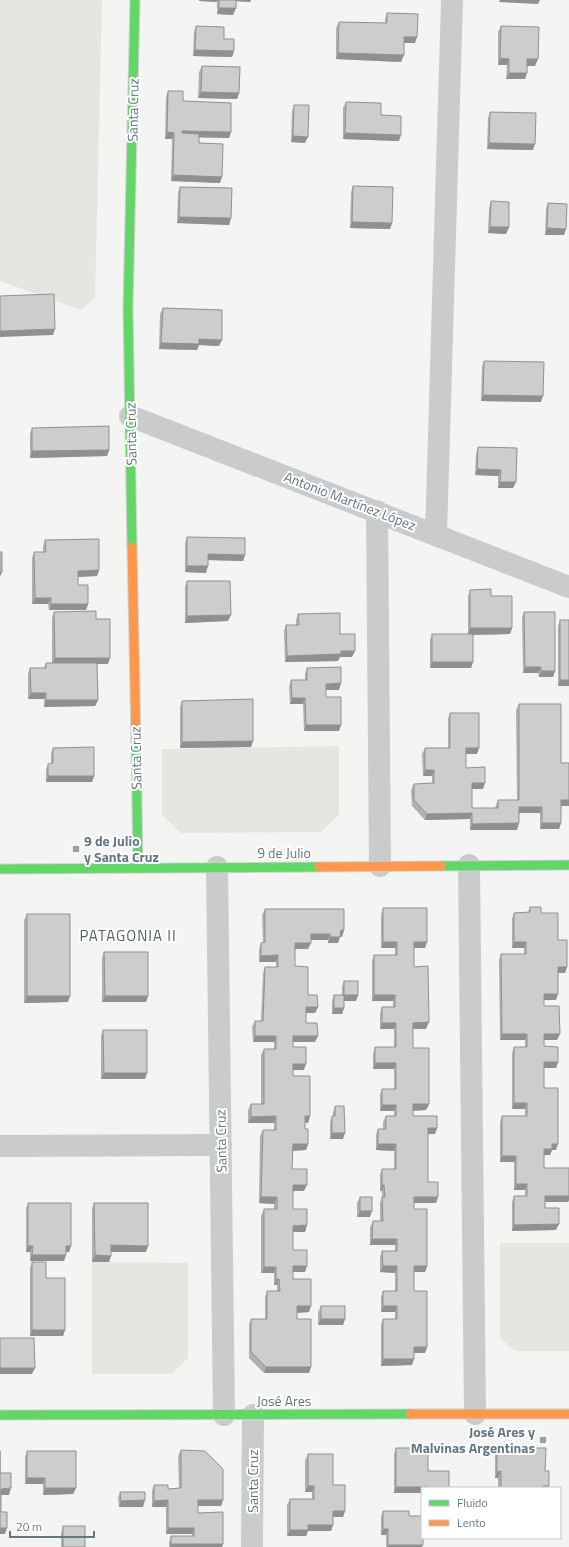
<svg xmlns="http://www.w3.org/2000/svg" width="569" height="1547" viewBox="0 0 569 1547" font-family="'Titillium Web',sans-serif">
  <style>
    .green { fill: #e4e7e0 }
    .lines { fill: none; stroke-linecap: round; stroke-linejoin: round }
    .fast-casing { stroke: #d0d2d2; stroke-width: 11 }
    .slow-casing { stroke: #d0d2d2; stroke-width: 11 }
    .street { stroke: #cacbcc; stroke-width: 22 }
    .fast { stroke: #63d668; stroke-width: 9 }
    .slow { stroke: #ff974d; stroke-width: 9 }
    .wall { fill: #afb1b0 }
    .shaded-wall { fill: #8f9090 }
    .building { fill: #cccecd; stroke: #8f9090 }
    .poi-dot { fill: #96a3aa; stroke: #fff; stroke-width: 1.5 }
    .labels { text-anchor: middle; stroke-width: 4; stroke-linejoin: round; paint-order: stroke }
    .street-label { font-size: 14px; fill: #637783; stroke: #fff }
    .poi-label { font-size: 14px; font-weight: bold; fill: #637783; stroke: #fff; text-anchor: start }
    .neighbourhood-label { font-size: 15px; letter-spacing: 1px; fill: #515f68; stroke: #fff }
  </style>
  <rect width="100%" height="100%" fill="#f4f4f2"/>
  <g class="green">
    <polygon points="0,0 102,0 95,298 81,310 0,281"/>
    <polygon points="339,746 339,815 321,832 181,833 162,815 162,749"/>
    <polygon points="500,1243 569,1243 569,1351 515,1351 500,1338"/>
    <polygon points="92,1262 188,1263 188,1358 172,1374 92,1374"/>
  </g>
  <g class="lines">
    <defs>
      <g id="fast">
        <polyline points="132,547 128,308 135,0"/>
        <polyline points="136,739 138,868"/>
        <polyline points="441,866 569,865"/>
        <polyline points="0,869 319,867"/>
        <polyline points="0,1415 410,1414"/>
      </g>
      <g id="slow">
        <polyline points="132,547 136,739"/>
        <polyline points="319,867 441,866"/>
        <polyline points="410,1414 569,1414"/>
      </g>
    </defs>
    <use href="#fast" class="fast-casing"/>
    <use href="#slow" class="slow-casing"/>
    <g class="street">
      <polyline points="130,416 569,587"/>
      <polyline points="377,511 380,866"/>
      <polyline points="436,535 452,0"/>
      <polyline points="469,865 475,1414"/>
      <polyline points="217,867 224,1415"/>
      <polyline points="0,1146 221,1145"/>
      <polyline points="252,1547 253,1415"/>
    </g>
    <use href="#fast" class="fast"/>
    <use href="#slow" class="slow"/>
  </g>
  <g class="wall">
    <polygon points="199,0 251,0 250,2 236,1 236,8 233,15 217,14 217,2 199,1"/>
    <polygon points="387,13 415,43 404,43 401,62 336,59 336,28 339,22 385,23 385,19"/>
    <polygon points="196,26 224,39 234,51 232,57 193,56 194,32"/>
    <polygon points="501,26 535,66 527,66 525,79 506,79 507,65 498,65 498,32"/>
    <polygon points="202,66 239,93 237,99 198,98 199,72"/>
    <polygon points="168,91 183,101 231,132 229,138 199,137 199,143 220,183 171,181 172,139 165,139 166,97"/>
    <polygon points="346,102 381,115 399,141 343,139 343,108"/>
    <polygon points="294,105 305,143 291,142 292,111"/>
    <polygon points="490,112 533,150 487,149 488,118"/>
    <polygon points="353,186 392,223 390,229 350,228 351,192"/>
    <polygon points="180,187 231,218 229,225 177,223 178,193"/>
    <polygon points="491,201 509,227 506,234 488,233 489,208"/>
    <polygon points="548,203 564,235 545,235 546,209"/>
    <polygon points="163,308 219,346 199,345 197,350 159,349 160,314"/>
    <polygon points="484,361 541,402 481,401 482,367"/>
    <polygon points="32,428 109,450 107,456 30,458 30,434"/>
    <polygon points="478,447 517,448 513,488 498,488 498,476 475,475 476,454"/>
    <polygon points="187,537 245,555 243,561 208,560 206,573 185,572 185,543"/>
    <polygon points="45,540 99,570 97,576 78,577 78,585 88,604 86,610 49,610 48,604 32,604 32,558 34,552 43,552 43,547"/>
    <polygon points="187,581 228,621 185,623 185,587"/>
    <polygon points="470,590 491,596 512,628 510,634 473,635 473,662 471,668 430,668 430,640 432,634 468,634 468,596"/>
    <polygon points="54,612 96,619 108,664 97,664 98,700 95,706 44,707 44,699 28,699 28,674 30,668 44,668 46,663 52,663 52,618"/>
    <polygon points="524,612 555,671 553,677 539,677 538,673 523,673 522,618"/>
    <polygon points="298,614 340,634 352,657 340,657 338,661 285,662 284,631 286,625 296,625 296,620"/>
    <polygon points="560,620 569,686 558,686 558,626"/>
    <polygon points="307,668 339,690 326,690 326,697 339,731 304,731 303,704 290,704 289,687 291,680 305,680 305,674"/>
    <polygon points="182,701 253,741 251,747 180,748 180,707"/>
    <polygon points="519,704 561,806 561,823 559,829 540,829 540,813 519,813 517,830 470,830 470,819 425,820 412,806 411,790 414,784 432,784 432,776 423,776 422,754 425,748 448,748 448,719 450,713 477,754 466,754 466,768 483,789 472,789 472,808 495,808 498,800 517,800 516,710"/>
    <polygon points="53,748 94,776 92,782 46,782 46,770 48,764 51,764 51,754"/>
    <polygon points="530,907 541,913 558,940 567,967 565,973 558,973 556,1000 544,1000 544,1006 557,1040 544,1040 544,1046 558,1062 556,1068 544,1068 544,1088 556,1150 552,1150 550,1155 544,1155 544,1168 569,1168 569,1200 568,1202 545,1202 545,1208 556,1230 512,1231 512,1202 514,1196 525,1196 525,1190 514,1190 514,1162 500,1162 500,1122 502,1116 525,1116 525,1109 512,1109 512,1053 514,1047 525,1047 525,1040 500,1040 499,960 501,954 524,954 524,948 512,948 512,919 514,913 528,912"/>
    <polygon points="383,908 425,948 414,948 414,967 426,1029 413,1029 413,1048 429,1104 426,1110 413,1111 413,1116 437,1128 435,1134 428,1134 428,1182 438,1197 436,1203 414,1203 414,1209 427,1266 425,1272 414,1272 414,1291 427,1347 425,1353 414,1353 412,1365 381,1366 381,1325 383,1319 395,1319 395,1312 381,1312 381,1297 383,1291 395,1291 395,1273 380,1272 380,1257 382,1251 395,1251 395,1245 370,1245 370,1227 373,1221 380,1221 380,1203 382,1197 382,1191 380,1191 380,1175 382,1169 394,1169 394,1151 376,1150 376,1135 378,1129 383,1129 383,1122 386,1116 394,1116 394,1111 380,1111 380,1095 382,1089 394,1089 394,1069 373,1069 373,1054 375,1047 394,1047 394,1029 380,1029 380,1013 382,1007 393,1007 393,1001 372,1001 372,961 374,955 395,955 395,948 381,948 381,915"/>
    <polygon points="265,909 344,930 342,937 340,936 338,943 328,943 328,940 311,940 308,949 295,949 295,966 308,995 318,1007 315,1013 306,1013 306,1023 315,1042 293,1042 293,1047 304,1070 293,1070 293,1076 310,1116 308,1123 305,1122 305,1129 308,1144 306,1150 292,1151 292,1169 304,1191 293,1191 293,1209 307,1225 305,1232 293,1232 293,1250 305,1272 293,1272 293,1279 309,1312 297,1313 297,1319 311,1367 309,1373 264,1373 249,1358 249,1325 251,1319 265,1319 265,1297 267,1291 277,1291 277,1285 274,1285 274,1273 261,1273 261,1216 264,1209 274,1209 274,1204 259,1203 260,1136 263,1130 274,1130 274,1123 248,1123 248,1110 251,1104 261,1104 261,1055 264,1049 274,1049 274,1042 253,1042 252,1027 255,1021 261,1021 263,973 265,967 276,967 276,962 259,962 259,949 261,943 263,942 262,915"/>
    <polygon points="27,914 68,1002 24,1003 24,920"/>
    <polygon points="104,952 148,996 146,1002 102,1002 102,958"/>
    <polygon points="344,981 358,995 356,1001 344,1001 344,1008 342,1014 332,1014 332,1001 334,995 342,995 342,987"/>
    <polygon points="103,1030 147,1073 145,1079 101,1079 101,1036"/>
    <polygon points="335,1106 343,1139 330,1139 330,1122 332,1116 333,1116 333,1113"/>
    <polygon points="360,1197 370,1217 357,1217 357,1203"/>
    <polygon points="28,1203 71,1246 69,1252 66,1252 64,1261 30,1261 30,1252 26,1252 26,1209"/>
    <polygon points="94,1203 146,1252 111,1252 109,1262 92,1262 92,1209"/>
    <polygon points="32,1262 65,1330 63,1336 30,1336 30,1268"/>
    <polygon points="321,1306 345,1319 343,1325 318,1325 318,1312"/>
    <polygon points="396,1448 428,1471 449,1488 422,1488 394,1493 394,1454"/>
    <polygon points="497,1448 545,1471 549,1486 548,1488 498,1488 498,1478 495,1478 495,1454"/>
    <polygon points="181,1450 223,1500 221,1506 198,1506 198,1513 223,1544 222,1547 169,1547 169,1542 171,1536 192,1536 192,1534 166,1534 166,1507 152,1507 152,1491 154,1485 168,1489 179,1489 178,1456"/>
    <polygon points="27,1451 76,1488 73,1494 43,1495 43,1484 25,1484 25,1457"/>
    <polygon points="308,1454 333,1485 345,1511 343,1517 333,1517 331,1531 308,1531 306,1536 287,1536 287,1505 290,1499 312,1499 312,1492 305,1492 305,1460"/>
    <polygon points="120,1492 143,1507 119,1507 118,1498"/>
    <polygon points="383,1511 409,1516 422,1547 386,1547 386,1535 381,1535 381,1517"/>
    <polygon points="63,1526 85,1547 61,1547 61,1533"/>
  </g>
  <g class="shaded-wall">
    <polygon points="200,0 218,0 217,2 199,1"/>
    <polygon points="234,0 251,0 250,2 234,1"/>
    <polygon points="500,0 540,0 538,4 499,2"/>
    <polygon points="219,8 236,8 233,15 217,14"/>
    <polygon points="404,37 417,37 415,43 402,43"/>
    <polygon points="195,50 234,51 232,57 193,56"/>
    <polygon points="338,53 404,55 401,62 336,59"/>
    <polygon points="500,58 509,59 507,65 498,65"/>
    <polygon points="527,59 538,59 535,66 525,66"/>
    <polygon points="509,73 527,73 525,79 506,79"/>
    <polygon points="201,92 239,93 237,99 198,98"/>
    <polygon points="182,131 231,132 229,138 180,137"/>
    <polygon points="167,132 174,133 172,139 165,139"/>
    <polygon points="345,133 401,135 399,141 343,139"/>
    <polygon points="293,136 308,137 305,143 291,142"/>
    <polygon points="489,143 535,144 533,150 487,149"/>
    <polygon points="173,175 222,177 220,183 171,181"/>
    <polygon points="179,217 231,218 229,225 177,223"/>
    <polygon points="352,222 392,223 390,229 350,228"/>
    <polygon points="490,227 509,227 506,234 488,233"/>
    <polygon points="547,228 566,229 564,235 545,235"/>
    <polygon points="55,329 53,335 0,337 0,331"/>
    <polygon points="199,339 222,340 219,346 199,345 197,350 159,349 161,343"/>
    <polygon points="483,395 543,396 541,402 481,401"/>
    <polygon points="109,450 107,456 30,458 32,451"/>
    <polygon points="477,469 501,470 498,476 475,475"/>
    <polygon points="500,482 516,482 513,488 498,488"/>
    <polygon points="208,554 245,555 243,561 206,560"/>
    <polygon points="187,566 208,566 206,573 185,572"/>
    <polygon points="99,570 97,576 75,577 78,571"/>
    <polygon points="0,572 2,572 0,577"/>
    <polygon points="35,598 51,598 48,604 32,604"/>
    <polygon points="51,604 88,604 86,610 49,610"/>
    <polygon points="231,615 228,621 185,623 187,616"/>
    <polygon points="470,628 512,628 510,634 468,635"/>
    <polygon points="341,651 355,651 352,657 340,657 338,661 285,662 287,656"/>
    <polygon points="55,658 110,658 108,664 52,664"/>
    <polygon points="432,662 473,662 471,668 430,668"/>
    <polygon points="525,667 541,667 538,673 523,673"/>
    <polygon points="541,671 555,671 553,677 539,677"/>
    <polygon points="560,680 569,680 569,686 558,686"/>
    <polygon points="341,683 339,690 324,690 326,684"/>
    <polygon points="31,693 46,693 44,699 28,699"/>
    <polygon points="292,698 305,698 303,704 290,704"/>
    <polygon points="46,700 98,700 95,706 44,707"/>
    <polygon points="306,725 341,725 339,731 304,731"/>
    <polygon points="253,741 251,747 180,748 182,742"/>
    <polygon points="466,748 479,748 477,754 464,754"/>
    <polygon points="425,770 434,770 432,776 423,776"/>
    <polygon points="48,776 94,776 92,782 46,782"/>
    <polygon points="472,783 485,783 483,789 470,789"/>
    <polygon points="561,800 569,800 569,806 559,806"/>
    <polygon points="519,807 542,807 540,813 517,813"/>
    <polygon points="472,813 470,819 425,820 427,814"/>
    <polygon points="519,823 517,830 470,830 472,824"/>
    <polygon points="542,823 561,823 559,829 540,829"/>
    <polygon points="341,930 344,930 342,937 338,936"/>
    <polygon points="311,934 330,934 328,940 309,940"/>
    <polygon points="330,937 340,937 338,943 328,943"/>
    <polygon points="383,942 397,942 395,948 381,948"/>
    <polygon points="414,942 427,942 425,948 412,948"/>
    <polygon points="514,942 526,942 524,948 512,948"/>
    <polygon points="295,943 311,943 308,949 293,949"/>
    <polygon points="278,955 276,962 259,962 261,956"/>
    <polygon points="558,967 567,967 565,973 556,973"/>
    <polygon points="544,994 558,994 556,1000 541,1000"/>
    <polygon points="344,995 358,995 356,1001 342,1001"/>
    <polygon points="374,995 395,995 393,1001 372,1001"/>
    <polygon points="27,996 70,996 68,1002 24,1003"/>
    <polygon points="105,996 148,996 146,1002 102,1002"/>
    <polygon points="306,1007 318,1007 315,1013 304,1013"/>
    <polygon points="334,1008 344,1008 342,1014 332,1014"/>
    <polygon points="429,1022 426,1029 411,1029 413,1023"/>
    <polygon points="382,1023 396,1023 394,1029 380,1029"/>
    <polygon points="502,1034 527,1034 525,1040 500,1040"/>
    <polygon points="544,1034 560,1034 557,1040 541,1040"/>
    <polygon points="255,1036 276,1036 274,1042 253,1042"/>
    <polygon points="293,1036 318,1036 315,1042 291,1042"/>
    <polygon points="544,1062 558,1062 556,1068 542,1068"/>
    <polygon points="375,1063 396,1063 394,1069 373,1069"/>
    <polygon points="293,1064 306,1064 304,1070 291,1070"/>
    <polygon points="104,1073 147,1073 145,1079 101,1079"/>
    <polygon points="514,1103 527,1103 525,1109 512,1109"/>
    <polygon points="413,1104 429,1104 426,1110 411,1111"/>
    <polygon points="382,1105 396,1105 394,1111 380,1111"/>
    <polygon points="276,1116 274,1123 248,1123 251,1117"/>
    <polygon points="305,1116 310,1116 308,1123 303,1122"/>
    <polygon points="428,1128 437,1128 435,1134 426,1134"/>
    <polygon points="332,1133 345,1133 343,1139 330,1139"/>
    <polygon points="293,1144 308,1144 306,1150 290,1151"/>
    <polygon points="378,1144 396,1144 394,1151 376,1150"/>
    <polygon points="552,1144 558,1144 556,1150 552,1150 550,1155 542,1155 544,1149"/>
    <polygon points="502,1156 516,1156 514,1162 500,1162"/>
    <polygon points="516,1184 527,1184 525,1190 514,1190"/>
    <polygon points="293,1185 307,1185 304,1191 291,1191"/>
    <polygon points="382,1185 384,1185 382,1191 380,1191"/>
    <polygon points="545,1196 569,1196 569,1200 568,1202 542,1202"/>
    <polygon points="261,1197 277,1197 274,1204 259,1203"/>
    <polygon points="414,1197 438,1197 436,1203 411,1203"/>
    <polygon points="360,1211 372,1211 370,1217 357,1217"/>
    <polygon points="559,1224 556,1230 512,1231 514,1225"/>
    <polygon points="307,1225 305,1232 291,1232 293,1226"/>
    <polygon points="372,1239 397,1239 395,1245 370,1245"/>
    <polygon points="111,1245 148,1246 146,1252 109,1252"/>
    <polygon points="28,1246 33,1246 30,1252 26,1252"/>
    <polygon points="66,1246 71,1246 69,1252 64,1252"/>
    <polygon points="32,1255 66,1255 64,1261 30,1261"/>
    <polygon points="95,1255 111,1256 109,1262 92,1262"/>
    <polygon points="293,1266 307,1266 305,1272 291,1272"/>
    <polygon points="383,1266 397,1266 395,1273 380,1272"/>
    <polygon points="414,1266 427,1266 425,1272 412,1272"/>
    <polygon points="264,1267 276,1267 274,1273 261,1273"/>
    <polygon points="276,1279 279,1279 277,1285 274,1285"/>
    <polygon points="297,1306 311,1306 309,1312 295,1313"/>
    <polygon points="383,1306 397,1306 395,1312 381,1312"/>
    <polygon points="321,1319 345,1319 343,1325 318,1325"/>
    <polygon points="32,1330 65,1330 63,1336 30,1336"/>
    <polygon points="414,1347 427,1347 425,1353 412,1353"/>
    <polygon points="383,1359 414,1359 412,1365 381,1366"/>
    <polygon points="266,1367 311,1367 309,1373 264,1373"/>
    <polygon points="0,1368 35,1368 32,1374 0,1374"/>
    <polygon points="501,1471 498,1478 495,1478 497,1472"/>
    <polygon points="27,1478 45,1478 43,1484 25,1484"/>
    <polygon points="308,1486 314,1486 312,1492 305,1492"/>
    <polygon points="543,1486 549,1486 548,1488 542,1488"/>
    <polygon points="396,1487 428,1487 428,1488 422,1488 422,1493 394,1493"/>
    <polygon points="11,1488 9,1495 0,1495 1,1489"/>
    <polygon points="45,1488 76,1488 73,1494 43,1495"/>
    <polygon points="145,1500 143,1507 119,1507 121,1501"/>
    <polygon points="168,1500 166,1507 152,1507 154,1501"/>
    <polygon points="198,1500 223,1500 221,1506 196,1506"/>
    <polygon points="333,1511 345,1511 343,1517 331,1517"/>
    <polygon points="308,1525 333,1525 331,1531 308,1531 306,1536 287,1536 290,1530"/>
    <polygon points="0,1528 7,1528 5,1534 0,1534"/>
    <polygon points="168,1528 194,1528 192,1534 166,1534"/>
    <polygon points="383,1529 388,1529 386,1535 381,1535"/>
    <polygon points="171,1544 223,1544 222,1547 170,1547"/>
    <polygon points="388,1545 423,1545 422,1547 387,1547"/>
  </g>
  <g class="building">
    <rect x="219" y="0" width="17" height="8"/>
    <polygon points="387,13 418,14 417,37 404,37 404,55 338,53 339,22 387,23"/>
    <polygon points="196,26 224,27 224,39 234,39 234,51 195,50"/>
    <polygon points="501,26 539,27 538,59 527,59 527,73 509,73 509,59 500,58"/>
    <polygon points="202,66 240,67 239,93 201,92"/>
    <polygon points="168,91 183,91 183,101 231,103 231,132 182,131 182,133 199,134 199,143 223,144 222,177 173,175 174,133 167,132"/>
    <polygon points="346,102 381,103 381,115 401,116 401,135 345,133"/>
    <polygon points="294,105 309,105 308,137 293,136"/>
    <polygon points="490,112 536,113 535,144 489,143"/>
    <polygon points="353,186 393,187 392,223 352,222"/>
    <polygon points="180,187 232,188 231,218 179,217"/>
    <polygon points="491,201 509,202 509,227 490,227"/>
    <polygon points="548,203 567,204 566,229 547,228"/>
    <polygon points="54,294 55,329 0,331 0,296"/>
    <polygon points="163,308 222,310 222,340 199,339 199,344 161,343"/>
    <polygon points="484,361 544,362 543,396 483,395"/>
    <polygon points="109,426 109,450 32,451 32,428"/>
    <polygon points="478,447 517,448 516,482 500,482 501,470 477,469"/>
    <polygon points="187,537 245,538 245,555 208,554 208,566 187,566"/>
    <polygon points="99,539 99,570 78,571 78,585 88,585 88,604 51,604 51,598 35,598 34,552 46,552 45,540"/>
    <rect x="0" y="552" width="2" height="20"/>
    <polygon points="187,581 230,581 231,615 187,616"/>
    <polygon points="491,589 491,596 512,596 512,628 470,628 470,590"/>
    <polygon points="96,611 96,619 110,619 110,658 55,658 54,612"/>
    <polygon points="524,612 555,612 555,671 541,671 541,667 525,667"/>
    <polygon points="340,613 340,634 355,634 355,651 341,651 341,654 287,656 286,625 299,625 298,614"/>
    <rect x="560" y="620" width="9" height="60"/>
    <rect x="432" y="634" width="41" height="28"/>
    <polygon points="46,663 97,663 98,700 46,700 46,693 31,693 30,668 46,668"/>
    <polygon points="341,667 341,683 326,684 326,697 341,697 341,725 306,725 305,698 292,698 291,680 307,680 307,668"/>
    <polygon points="253,699 253,741 182,742 182,701"/>
    <polygon points="519,704 561,704 561,763 569,763 569,800 561,800 561,823 542,823 542,807 519,807 519,823 472,824 472,813 427,814 414,800 414,784 434,783 434,770 425,770 425,748 450,748 450,713 479,713 479,748 466,748 466,768 485,767 485,783 472,783 472,808 498,808 498,800 519,800"/>
    <polygon points="94,747 94,776 48,776 48,764 53,763 53,748"/>
    <polygon points="530,907 541,907 541,913 558,913 558,940 567,940 567,967 558,967 558,994 544,994 544,1006 559,1006 560,1034 544,1034 544,1046 558,1047 558,1062 544,1062 544,1088 558,1088 558,1144 552,1144 552,1149 544,1149 544,1168 569,1168 569,1196 545,1196 545,1208 559,1208 559,1224 514,1225 514,1196 527,1196 527,1184 516,1184 516,1156 502,1156 502,1116 527,1116 527,1103 514,1103 514,1047 527,1047 527,1034 502,1034 501,954 526,954 526,942 514,942 514,913 530,912"/>
    <polygon points="383,908 427,908 427,942 414,942 414,967 428,966 429,1022 413,1023 413,1048 429,1048 429,1104 413,1104 413,1116 437,1116 437,1128 428,1128 428,1182 438,1182 438,1197 414,1197 414,1209 427,1209 427,1266 414,1266 414,1291 427,1291 427,1347 414,1347 414,1359 383,1359 383,1319 397,1319 397,1306 383,1306 383,1291 397,1291 397,1266 383,1266 382,1251 397,1251 397,1239 372,1239 373,1221 383,1221 382,1197 385,1197 384,1185 382,1185 382,1169 396,1169 396,1144 378,1144 378,1129 386,1129 386,1116 396,1116 396,1105 382,1105 382,1089 396,1089 396,1063 375,1063 375,1047 396,1047 396,1023 382,1023 382,1007 395,1007 395,995 374,995 374,955 397,955 397,942 383,942"/>
    <polygon points="265,909 344,909 344,930 341,930 340,937 330,937 330,934 311,934 311,943 295,943 295,966 308,967 308,995 317,995 318,1007 306,1007 306,1023 317,1023 318,1036 293,1036 293,1047 306,1047 306,1064 293,1064 293,1076 310,1076 310,1116 305,1116 305,1129 308,1129 308,1144 293,1144 292,1169 307,1169 307,1185 293,1185 293,1209 307,1209 307,1225 293,1226 293,1250 307,1250 307,1266 293,1266 293,1279 311,1279 311,1306 297,1306 297,1319 311,1319 311,1367 266,1367 251,1352 251,1319 267,1319 267,1291 280,1291 279,1279 276,1279 276,1267 264,1267 264,1209 277,1209 277,1197 261,1197 263,1130 276,1130 276,1116 251,1117 251,1104 264,1104 264,1049 276,1049 276,1036 255,1036 255,1021 263,1021 265,967 278,967 278,955 261,956 261,943 265,942"/>
    <rect x="27" y="914" width="43" height="82"/>
    <polygon points="104,952 148,952 148,996 105,996"/>
    <rect x="344" y="981" width="14" height="14"/>
    <rect x="334" y="995" width="10" height="13"/>
    <polygon points="103,1030 147,1030 147,1073 104,1073"/>
    <polygon points="335,1106 344,1106 345,1133 332,1133 332,1116 335,1116"/>
    <rect x="360" y="1197" width="12" height="14"/>
    <polygon points="28,1203 71,1203 71,1246 66,1246 66,1255 32,1255 33,1246 28,1246"/>
    <polygon points="94,1203 148,1203 148,1246 111,1245 111,1256 95,1255"/>
    <polygon points="32,1262 46,1262 46,1278 65,1278 65,1330 32,1330"/>
    <rect x="321" y="1306" width="24" height="13"/>
    <polygon points="0,1338 34,1338 35,1368 0,1368"/>
    <polygon points="396,1448 428,1448 428,1471 449,1471 449,1488 428,1488 428,1487 396,1487"/>
    <polygon points="497,1448 546,1448 545,1471 549,1471 549,1486 543,1486 543,1488 501,1488 501,1471 497,1472"/>
    <polygon points="181,1450 205,1451 223,1469 223,1500 198,1500 198,1513 223,1512 223,1544 171,1544 171,1536 194,1536 194,1528 168,1528 168,1500 154,1501 154,1485 168,1485 168,1489 181,1488"/>
    <polygon points="0,1451 0,1473 11,1473 11,1488 1,1489 1,1512 7,1512 7,1528 0,1528"/>
    <polygon points="27,1451 76,1451 76,1488 45,1488 45,1478 27,1478"/>
    <polygon points="308,1454 333,1454 333,1485 345,1485 345,1511 333,1511 333,1525 308,1525 308,1530 290,1530 290,1499 314,1499 314,1486 308,1486"/>
    <polygon points="120,1492 145,1492 145,1500 121,1501"/>
    <polygon points="383,1511 409,1511 409,1516 422,1516 422,1538 423,1538 423,1545 388,1545 388,1529 383,1529"/>
    <rect x="63" y="1526" width="22" height="21"/>
  </g>
  <g class="poi-dot">
    <rect x="72" y="845" width="8" height="8" rx="2"/>
    <rect x="539" y="1436" width="8" height="8" rx="2"/>
  </g>
  <g class="labels">
    <g class="street-label">
      <text transform="translate(133 110) rotate(-89)" y="5">Santa Cruz</text>
      <text transform="translate(131 434) rotate(-91)" y="5">Santa Cruz</text>
      <text transform="translate(350 501) rotate(21)" y="5">Antonio Martínez López</text>
      <text transform="translate(136 758) rotate(-91)" y="5">Santa Cruz</text>
      <text x="284" y="858">9 de Julio</text>
      <text transform="translate(221 1141) rotate(-91)" y="5">Santa Cruz</text>
      <text x="284" y="1406">José Ares</text>
      <text transform="translate(253 1481) rotate(-90)" y="5">Santa Cruz</text>
    </g>
    <g class="poi-label">
      <text x="84" y="846">9 de Julio<tspan x="84" dy="16">y Santa Cruz</tspan></text>
      <text x="535" y="1437" text-anchor="end">José Ares y<tspan x="535" dy="16">Malvinas Argentinas</tspan></text>
    </g>
    <g class="neighbourhood-label">
      <text x="128" y="941">PATAGONIA II</text>
    </g>
  </g>
  <rect x="421" y="1487" width="140" height="52" fill="#ffffff" stroke="#c1c9cd"/>
  <rect x="429" y="1500" width="20" height="6" fill="#63d668" stroke="#c1c9cd"/>
  <text x="457" y="1507" font-size="12" fill="#637783">Fluido</text>
  <rect x="429" y="1520" width="20" height="6" fill="#ff974d" stroke="#c1c9cd"/>
  <text x="457" y="1527" font-size="12" fill="#637783">Lento</text>
  <path d="M10 1531v6h84v-6" fill="none" stroke="#637783" stroke-width="2"/>
  <text x="16" y="1531" font-size="12" fill="#637783" stroke="#ffffff" stroke-width="3" paint-order="stroke">20 m</text>
</svg>
